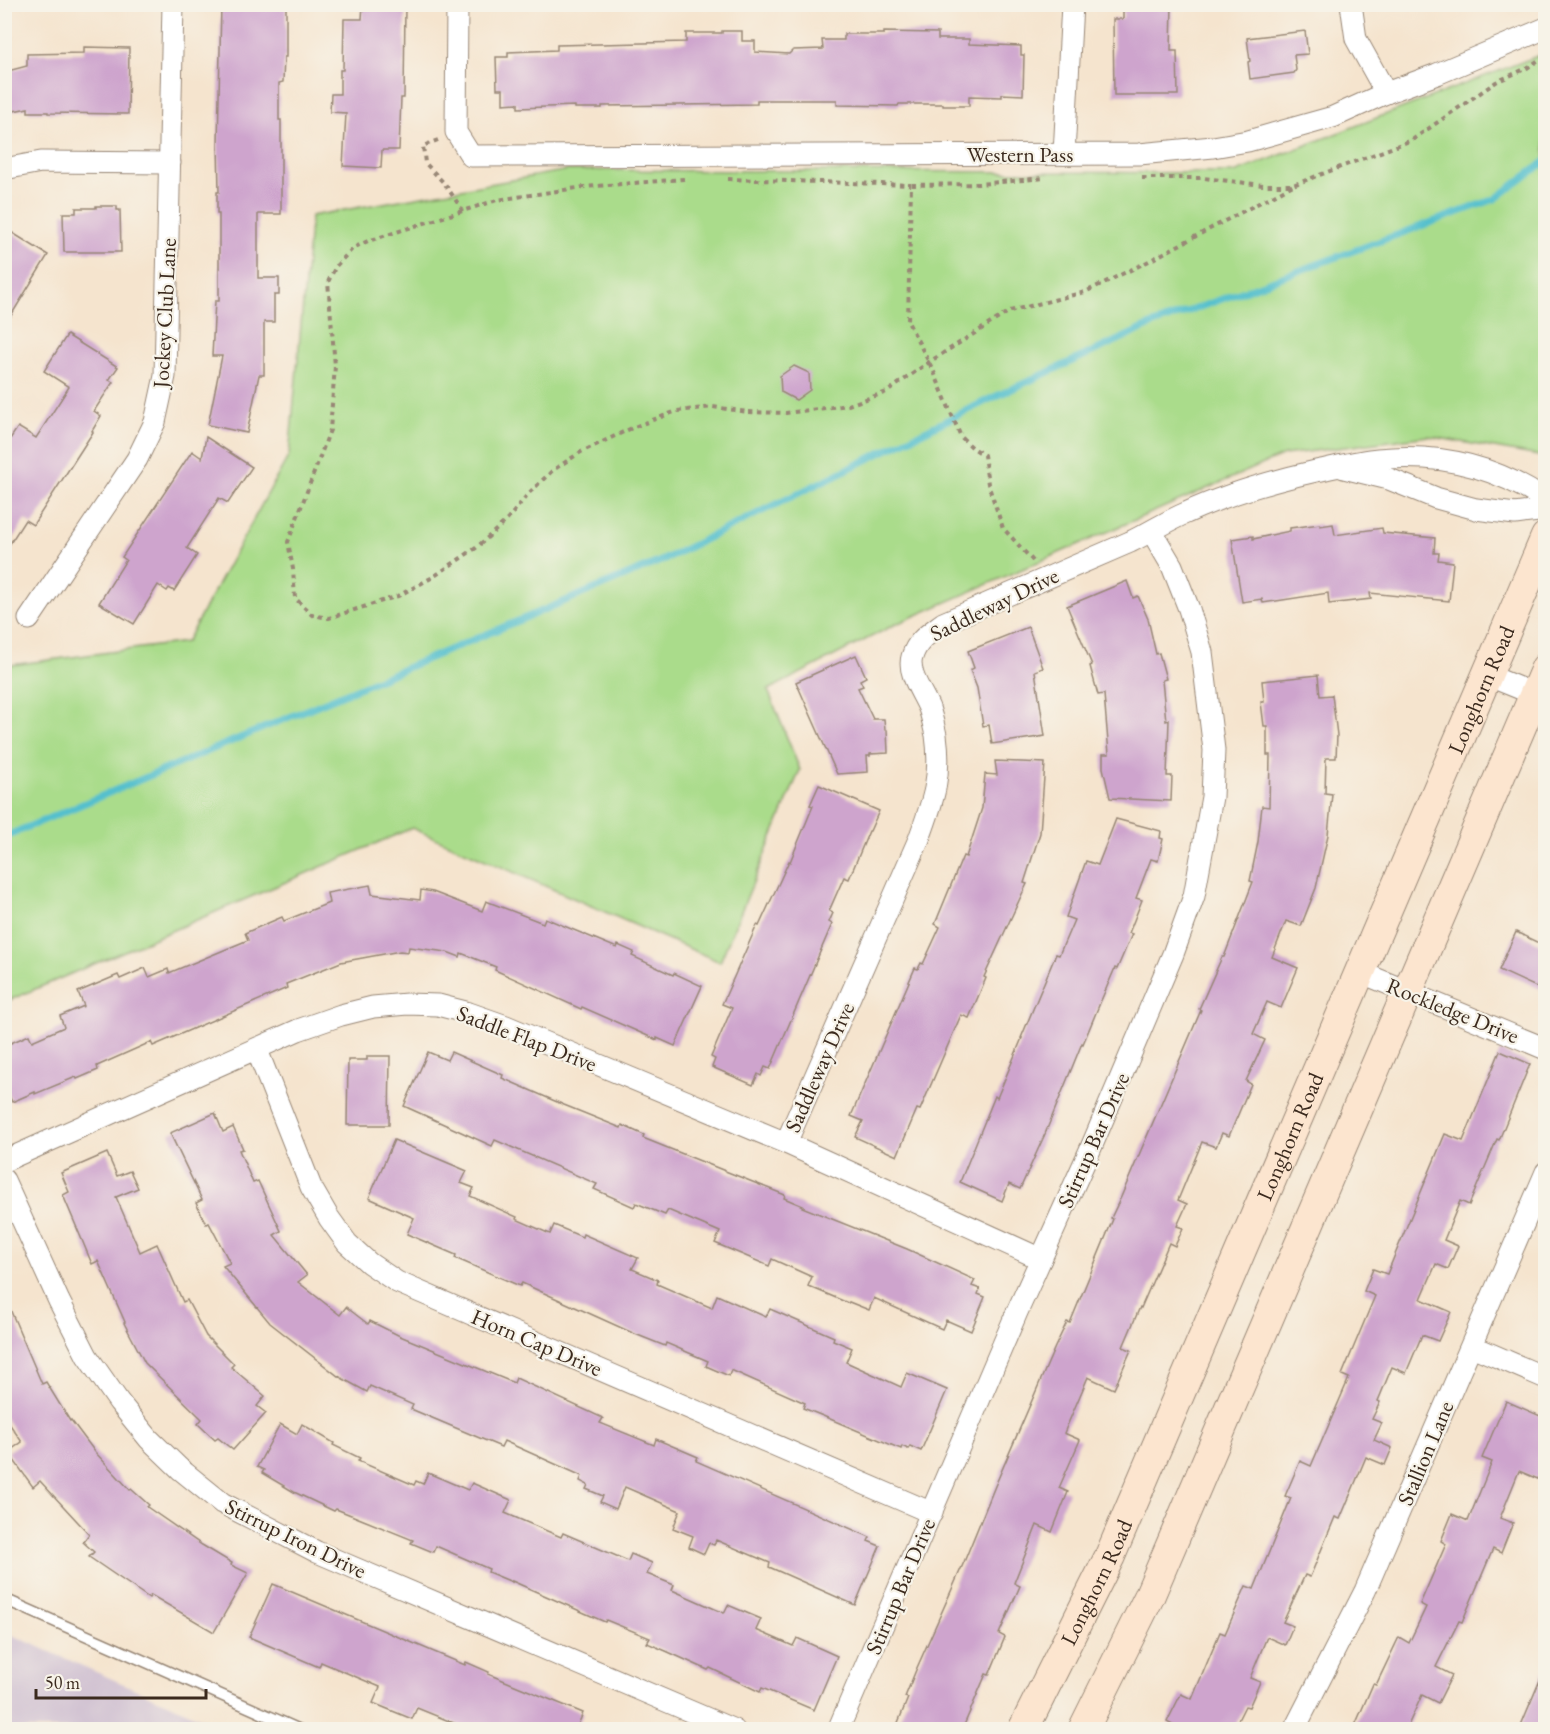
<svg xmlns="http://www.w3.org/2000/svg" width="1550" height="1734" viewBox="0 0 1550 1734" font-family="'EB Garamond',serif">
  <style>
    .industrial { fill: #cebed0 }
    .green { fill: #aadc8b; stroke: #728354; stroke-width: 1.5 }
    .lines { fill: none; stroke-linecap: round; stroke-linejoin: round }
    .stream { stroke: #54c0cd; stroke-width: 7 }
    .building { fill: #cea4cd }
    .lane-casing { stroke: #988776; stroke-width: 13 }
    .street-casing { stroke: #988776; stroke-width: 23 }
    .secondary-casing { stroke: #988776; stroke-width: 32 }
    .path { stroke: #988776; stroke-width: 4; stroke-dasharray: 4.5 4.5; stroke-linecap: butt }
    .lane { stroke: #fff; stroke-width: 10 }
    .street { stroke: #fff; stroke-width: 21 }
    .secondary { stroke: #fce5cf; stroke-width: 30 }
    .labels { text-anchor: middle; stroke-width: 4.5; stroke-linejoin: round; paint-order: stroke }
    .street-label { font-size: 22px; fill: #3b2a1e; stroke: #f7f3e8 }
  </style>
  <rect width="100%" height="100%" fill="#f7f3e8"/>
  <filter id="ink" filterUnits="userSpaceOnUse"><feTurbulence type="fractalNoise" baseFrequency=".0167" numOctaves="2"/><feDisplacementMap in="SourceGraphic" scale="12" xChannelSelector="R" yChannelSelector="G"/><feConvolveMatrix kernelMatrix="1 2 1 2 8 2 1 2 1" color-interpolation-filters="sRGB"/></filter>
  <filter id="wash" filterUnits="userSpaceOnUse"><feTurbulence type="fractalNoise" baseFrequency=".008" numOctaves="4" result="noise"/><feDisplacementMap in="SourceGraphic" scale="24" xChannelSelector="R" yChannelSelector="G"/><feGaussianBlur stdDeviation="1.35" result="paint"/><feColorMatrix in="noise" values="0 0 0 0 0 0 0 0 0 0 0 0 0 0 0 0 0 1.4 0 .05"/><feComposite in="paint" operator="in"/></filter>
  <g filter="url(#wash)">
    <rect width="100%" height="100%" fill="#f5e4ce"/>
    <polygon class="industrial" points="5,1632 226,1729 5,1729"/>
    <polygon class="green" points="1545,53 1545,457 1428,436 1284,455 896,624 768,690 800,770 720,962 412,828 5,1002 4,666 186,642 289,455 311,216 568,170 1234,173"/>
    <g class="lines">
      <polyline class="stream" points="4,837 663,560 990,399 1151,325 1495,199 1546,161"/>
    </g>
    <g id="blocks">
      <g class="building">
        <polygon points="221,4 286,4 286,57 284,57 283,82 279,83 279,120 281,120 281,214 258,214 258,278 279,278 279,295 274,295 274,322 264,322 264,375 259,375 247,433 208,425 222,356 212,356 215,301 219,301 219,214 217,214 217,192 219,192 218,144"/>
        <polygon points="363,4 405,4 404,98 401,98 399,150 382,150 381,168 343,166 346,113 330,112 331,94 340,94 340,70 343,70 344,19 362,19"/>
        <polygon points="1123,4 1172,4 1171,51 1177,51 1178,95 1114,95 1113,19 1123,19"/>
        <polygon points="722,31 742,31 742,41 755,41 755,52 789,54 793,50 823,49 822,40 844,40 844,34 884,34 884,32 938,33 938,39 969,39 969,44 1021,46 1021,55 1024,55 1023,95 1002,94 1002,97 969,96 969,106 943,106 943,104 899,104 898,106 837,105 837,100 757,100 757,104 602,106 602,108 575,108 575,106 518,108 518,103 503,104 503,89 497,89 496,57 508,57 508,52 557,50 557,45 686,42 686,33 722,33"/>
        <polygon points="1305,31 1308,54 1294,55 1296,70 1294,73 1250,79 1248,62 1250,61 1247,38"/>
        <polygon points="84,47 129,48 128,114 48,113 48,112 28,112 28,108 4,113 4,72 27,66 27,54 84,53"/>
        <polygon points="96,206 117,206 117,210 120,210 121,252 64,252 63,213 76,213 76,208 96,208"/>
        <polygon points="11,232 48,255 4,327 4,242"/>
        <polygon points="67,335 118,367 109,380 113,382 94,411 101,416 92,431 93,432 33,525 25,520 4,553 4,448 18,427 36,438 69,387 44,371"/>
        <polygon points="794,366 809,373 810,390 796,400 781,392 780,376"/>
        <polygon points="206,437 252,467 228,503 219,498 187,548 197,555 174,591 169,588 167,591 158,585 134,624 99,603 126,560 122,557 192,451 202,458"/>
        <polygon points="1320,524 1320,526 1333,524 1335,535 1382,528 1383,533 1435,538 1434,553 1439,553 1438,560 1453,562 1449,601 1370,593 1371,599 1329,604 1328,593 1263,603 1262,599 1242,602 1232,539 1253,536 1253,539 1290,531 1290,528"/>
        <polygon points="1127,581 1133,598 1138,596 1148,619 1156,654 1159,653 1166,679 1162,680 1166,721 1169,720 1167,776 1172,776 1171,801 1110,798 1103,768 1103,754 1109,754 1104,694 1098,695 1090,666 1092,665 1067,606"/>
        <polygon points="1028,627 1043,668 1035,671 1045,736 992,744 989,725 983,726 977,688 970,670 974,668 968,651"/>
        <polygon points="856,655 866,677 860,680 863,686 858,688 873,719 884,719 885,730 887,730 888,753 870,754 870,756 867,756 868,772 837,774 796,682"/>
        <polygon points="1318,675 1320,696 1332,695 1337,735 1336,758 1326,758 1325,793 1332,794 1328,835 1316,888 1301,926 1286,921 1272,957 1298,968 1281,1008 1267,1002 1253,1034 1265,1040 1246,1081 1251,1084 1229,1136 1222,1133 1216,1147 1202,1142 1178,1200 1187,1204 1177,1226 1183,1228 1175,1246 1169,1243 1141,1308 1140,1307 1123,1347 1131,1350 1114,1389 1088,1377 1064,1433 1080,1440 1059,1488 1068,1492 1052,1532 1037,1525 1014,1583 1020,1586 999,1634 1005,1637 989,1675 986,1674 962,1730 895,1730 908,1698 905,1697 916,1670 964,1562 995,1486 1055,1347 1067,1322 1070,1323 1113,1219 1111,1218 1121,1197 1201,1010 1199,1009 1222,957 1224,957 1253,882 1250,881 1258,842 1262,806 1269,807 1270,755 1267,755 1267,726 1264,726 1261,702 1264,702 1262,681"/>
        <polygon points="995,761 1045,763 1040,833 1024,883 1027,884 1022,894 984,977 986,978 969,1018 961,1015 920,1110 917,1109 897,1156 855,1137 863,1121 851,1116 915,968 918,969 921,963 923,964 940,927 935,924 963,856 966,857 982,808 985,774 997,775"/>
        <polygon points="819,785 879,811 870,831 869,831 849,879 844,877 829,911 833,913 829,922 832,924 770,1069 765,1067 761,1076 758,1074 753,1085 712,1067 715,1059 711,1057 732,1008 722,1004 757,925 759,926 789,861 790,862 813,806 810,805"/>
        <polygon points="1116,819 1161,831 1160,838 1163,839 1158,861 1151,859 1136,898 1142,900 1129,933 1132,934 1117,969 1115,968 1100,1003 1083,1044 1082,1043 1045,1134 1020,1189 1009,1184 1002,1201 960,1182 995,1096 997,1098 1022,1038 1021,1038 1056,954 1059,955 1074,920 1066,917 1086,861 1098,865"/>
        <polygon points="370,885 372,894 420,900 421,890 433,892 482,911 486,901 543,923 545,918 617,948 618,945 634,952 632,956 673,975 674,973 702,986 675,1046 657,1038 657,1040 582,1007 581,1009 495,970 496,967 461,953 460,957 447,952 409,947 408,952 400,951 341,962 286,984 287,988 176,1036 153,1046 151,1042 97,1066 98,1070 77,1079 76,1077 35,1094 35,1092 12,1102 4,1085 4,1046 29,1035 32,1041 64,1027 60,1016 84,1006 78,992 118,975 120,979 145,968 149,977 168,969 169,973 248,940 245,933 282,917 284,921 329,903 327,893"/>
        <polygon points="1516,932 1545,946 1545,991 1499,970"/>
        <polygon points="1500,1051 1530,1064 1499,1140 1497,1139 1469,1205 1460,1201 1444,1240 1458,1246 1448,1269 1436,1264 1421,1299 1451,1312 1438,1341 1422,1335 1406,1373 1392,1367 1378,1401 1380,1402 1372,1419 1382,1423 1374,1440 1392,1448 1385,1465 1366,1457 1340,1519 1335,1517 1310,1577 1305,1575 1283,1622 1293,1626 1285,1645 1267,1637 1250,1678 1260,1682 1249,1707 1245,1706 1233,1730 1181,1730 1167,1722 1181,1694 1192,1699 1220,1632 1225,1634 1246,1586 1254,1589 1291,1498 1285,1496 1300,1461 1311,1466 1349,1378 1342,1375 1375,1296 1364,1291 1373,1269 1387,1274 1445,1134 1463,1141"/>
        <polygon points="428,1052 447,1060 451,1052 503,1075 502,1078 564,1105 621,1128 622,1125 644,1135 643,1138 785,1195 784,1198 803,1206 802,1207 907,1249 975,1280 972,1286 980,1289 978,1294 985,1297 971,1331 946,1320 942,1329 874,1298 869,1310 849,1302 848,1303 808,1286 812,1277 772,1259 769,1266 715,1243 720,1232 668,1210 665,1215 636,1203 634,1207 594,1189 597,1184 495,1140 492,1146 404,1106"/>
        <polygon points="367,1056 390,1056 389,1125 347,1125 348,1060 367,1060"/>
        <polygon points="215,1113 223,1132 233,1127 243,1149 239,1150 253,1183 258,1181 281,1231 274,1235 307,1275 298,1282 340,1315 346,1307 368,1324 370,1321 400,1336 514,1383 516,1378 603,1418 600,1423 654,1445 656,1439 698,1457 696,1461 870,1537 868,1541 880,1546 855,1605 769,1567 770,1563 716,1540 714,1545 709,1543 704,1554 689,1547 693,1536 673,1528 680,1511 625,1487 616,1509 600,1502 603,1496 586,1489 588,1485 580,1481 582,1476 504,1441 501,1447 411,1409 413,1405 370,1386 367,1392 338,1376 270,1323 223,1266 230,1263 209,1223 206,1224 196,1203 202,1200 170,1133"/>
        <polygon points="394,1140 467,1171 461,1183 474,1188 470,1196 517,1217 516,1219 550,1234 554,1225 582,1237 583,1234 638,1258 632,1269 658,1280 657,1284 712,1308 717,1295 766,1317 770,1309 834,1337 833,1340 852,1348 846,1362 901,1387 907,1373 947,1390 921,1451 910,1446 908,1449 902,1446 901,1449 823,1416 803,1408 805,1403 731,1370 729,1376 706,1366 708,1361 666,1343 665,1346 635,1334 522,1283 520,1286 492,1274 455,1258 456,1255 407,1234 414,1218 369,1198"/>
        <polygon points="107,1153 117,1176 130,1171 138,1188 116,1197 140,1252 157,1244 183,1302 187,1300 206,1336 234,1364 231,1367 265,1396 257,1406 266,1413 233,1450 218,1438 215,1440 198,1424 202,1419 145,1363 124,1323 125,1322 98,1261 92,1264 82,1240 63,1195 69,1192 61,1173"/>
        <polygon points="4,1295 42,1384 46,1382 70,1421 71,1420 95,1452 130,1490 131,1489 149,1505 147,1507 202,1545 232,1563 231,1565 248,1573 214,1632 151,1595 149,1598 89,1557 94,1552 83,1542 89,1534 40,1481 33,1487 8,1452 22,1442 4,1416"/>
        <polygon points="1506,1401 1545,1418 1545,1482 1519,1471 1500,1518 1513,1523 1501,1553 1493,1549 1462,1622 1459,1621 1436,1667 1452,1675 1438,1703 1422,1695 1406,1730 1353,1730 1373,1684 1376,1685 1399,1637 1409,1643 1426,1607 1420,1604 1446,1544 1441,1541 1452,1514 1468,1521 1492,1462 1482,1458"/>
        <polygon points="280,1424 297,1434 302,1424 334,1443 333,1445 360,1458 358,1461 414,1485 416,1481 423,1484 428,1473 468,1490 472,1483 511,1500 505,1513 561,1537 563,1533 628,1561 631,1554 652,1563 647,1574 674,1585 672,1590 724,1613 728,1605 761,1619 756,1630 793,1646 797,1638 837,1656 814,1710 762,1688 760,1692 710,1668 708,1670 666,1651 647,1643 650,1638 606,1620 605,1622 512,1581 512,1582 488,1572 489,1569 436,1546 433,1552 411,1543 413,1540 336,1509 334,1511 294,1492 262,1473 264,1470 257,1467"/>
        <polygon points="273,1584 465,1665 466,1662 489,1672 488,1674 583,1713 576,1730 471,1730 417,1708 412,1719 373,1703 380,1687 321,1662 319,1667 249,1637"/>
        <polygon points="1545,1668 1545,1730 1519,1730"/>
      </g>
    </g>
  </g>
  <g filter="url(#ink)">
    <use href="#blocks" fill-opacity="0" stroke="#988776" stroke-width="1.5"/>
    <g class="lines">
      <defs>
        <polyline id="lane" points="4,1599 300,1730"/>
        <g id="street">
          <polyline points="457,4 456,132 471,156 1139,154 1213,147 1248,141 1333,117 1386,93 1437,74 1546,28"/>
          <polyline points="1351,4 1356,39 1386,93"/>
          <polyline points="1064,154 1072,4"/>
          <polyline points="4,169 41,162 170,163"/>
          <polyline points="1344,468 1389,479 1436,498 1476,509 1515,514 1546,510"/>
          <polyline points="29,619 137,459 155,422 165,376 173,4"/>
          <polyline points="1487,675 1546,699"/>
          <polyline points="1360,972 1546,1049"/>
          <polyline points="257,1050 311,1187 329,1218 347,1243 369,1263 397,1282 932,1513"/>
          <path d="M786,1143L919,839C933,801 942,777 936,735C934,727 932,717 929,708C923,693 907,673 912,657C917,640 930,633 943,623C1005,596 1067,569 1130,542C1149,533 1167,521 1186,513C1227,494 1272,481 1316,471C1336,467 1357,461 1378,459C1438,453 1496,466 1546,501"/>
          <polyline points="4,1161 298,1030 341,1015 373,1007 407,1004 438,1005 469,1013 506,1026 786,1143 1041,1259"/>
          <polyline points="4,1180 59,1301 87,1356 119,1402 149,1439 180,1469 222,1503 317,1552 734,1730"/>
          <polyline points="1472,1346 1546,1378"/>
          <polyline points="838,1730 1017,1312 1090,1150 1173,954 1194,896 1212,797 1214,750 1202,652 1189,609 1172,566 1152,532"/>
          <polyline points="1294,1730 1365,1591 1546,1172"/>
        </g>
        <g id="secondary">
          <path id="s1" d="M1023,1730L1110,1556L1546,537"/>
          <polyline points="1083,1730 1149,1597 1546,668"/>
        </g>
      </defs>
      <use href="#lane" class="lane-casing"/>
      <use href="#street" class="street-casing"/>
      <use href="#secondary" class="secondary-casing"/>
      <g class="path">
        <polyline points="438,140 423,146 425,163 445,184 463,211"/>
        <polyline points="1142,178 1204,178 1263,185 1293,185 1412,140 1496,82 1527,68 1546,55"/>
        <polyline points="684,179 584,187 497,200 368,241 353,248 336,266 328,282 335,366 330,430 288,542 293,569 295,598 312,615 329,618 398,596 433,577 476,548 508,519 528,494 553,470 581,452 634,427 677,411 713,407 748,412 786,413 848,405 887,392 929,362 1010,311 1085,292 1147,262 1293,185"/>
        <polyline points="728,179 911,185"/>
        <polyline points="1033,561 1003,528 988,484 984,455 973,448 961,437 934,372 908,322 911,185 979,184 1045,178"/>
      </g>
      <use href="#lane" class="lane"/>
      <use href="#street" class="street"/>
      <use href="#secondary" class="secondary"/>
    </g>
  </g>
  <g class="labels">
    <g class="street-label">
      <text x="1020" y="162">Western Pass</text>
      <text transform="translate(164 313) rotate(-87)" y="8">Jockey Club Lane</text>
      <text transform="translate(994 604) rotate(-26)" y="8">Saddleway Drive</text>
      <text dy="8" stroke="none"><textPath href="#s1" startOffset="1137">Longhorn Road</textPath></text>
      <text transform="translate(1453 1010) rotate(22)" y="8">Rockledge Drive</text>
      <text transform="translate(527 1038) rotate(21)" y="8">Saddle Flap Drive</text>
      <text transform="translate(819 1067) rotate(-66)" y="8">Saddleway Drive</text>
      <text dy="8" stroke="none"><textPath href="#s1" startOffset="651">Longhorn Road</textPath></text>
      <text transform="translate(1093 1140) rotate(-66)" y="8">Stirrup Bar Drive</text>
      <text transform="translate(537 1342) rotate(23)" y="8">Horn Cap Drive</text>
      <text transform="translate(1425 1453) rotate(-67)" y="8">Stallion Lane</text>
      <text transform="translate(296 1538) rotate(26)" y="8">Stirrup Iron Drive</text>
      <text dy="8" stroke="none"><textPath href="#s1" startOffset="165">Longhorn Road</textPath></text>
      <text transform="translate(900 1586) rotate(-67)" y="8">Stirrup Bar Drive</text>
    </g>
  </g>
  <rect width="1550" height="1734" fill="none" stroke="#f7f3e8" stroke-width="24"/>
  <path d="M36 1689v9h170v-9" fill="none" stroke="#3b2a1e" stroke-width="3"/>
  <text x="45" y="1689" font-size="18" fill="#3b2a1e" stroke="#f7f3e8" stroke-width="4.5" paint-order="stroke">50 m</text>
</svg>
